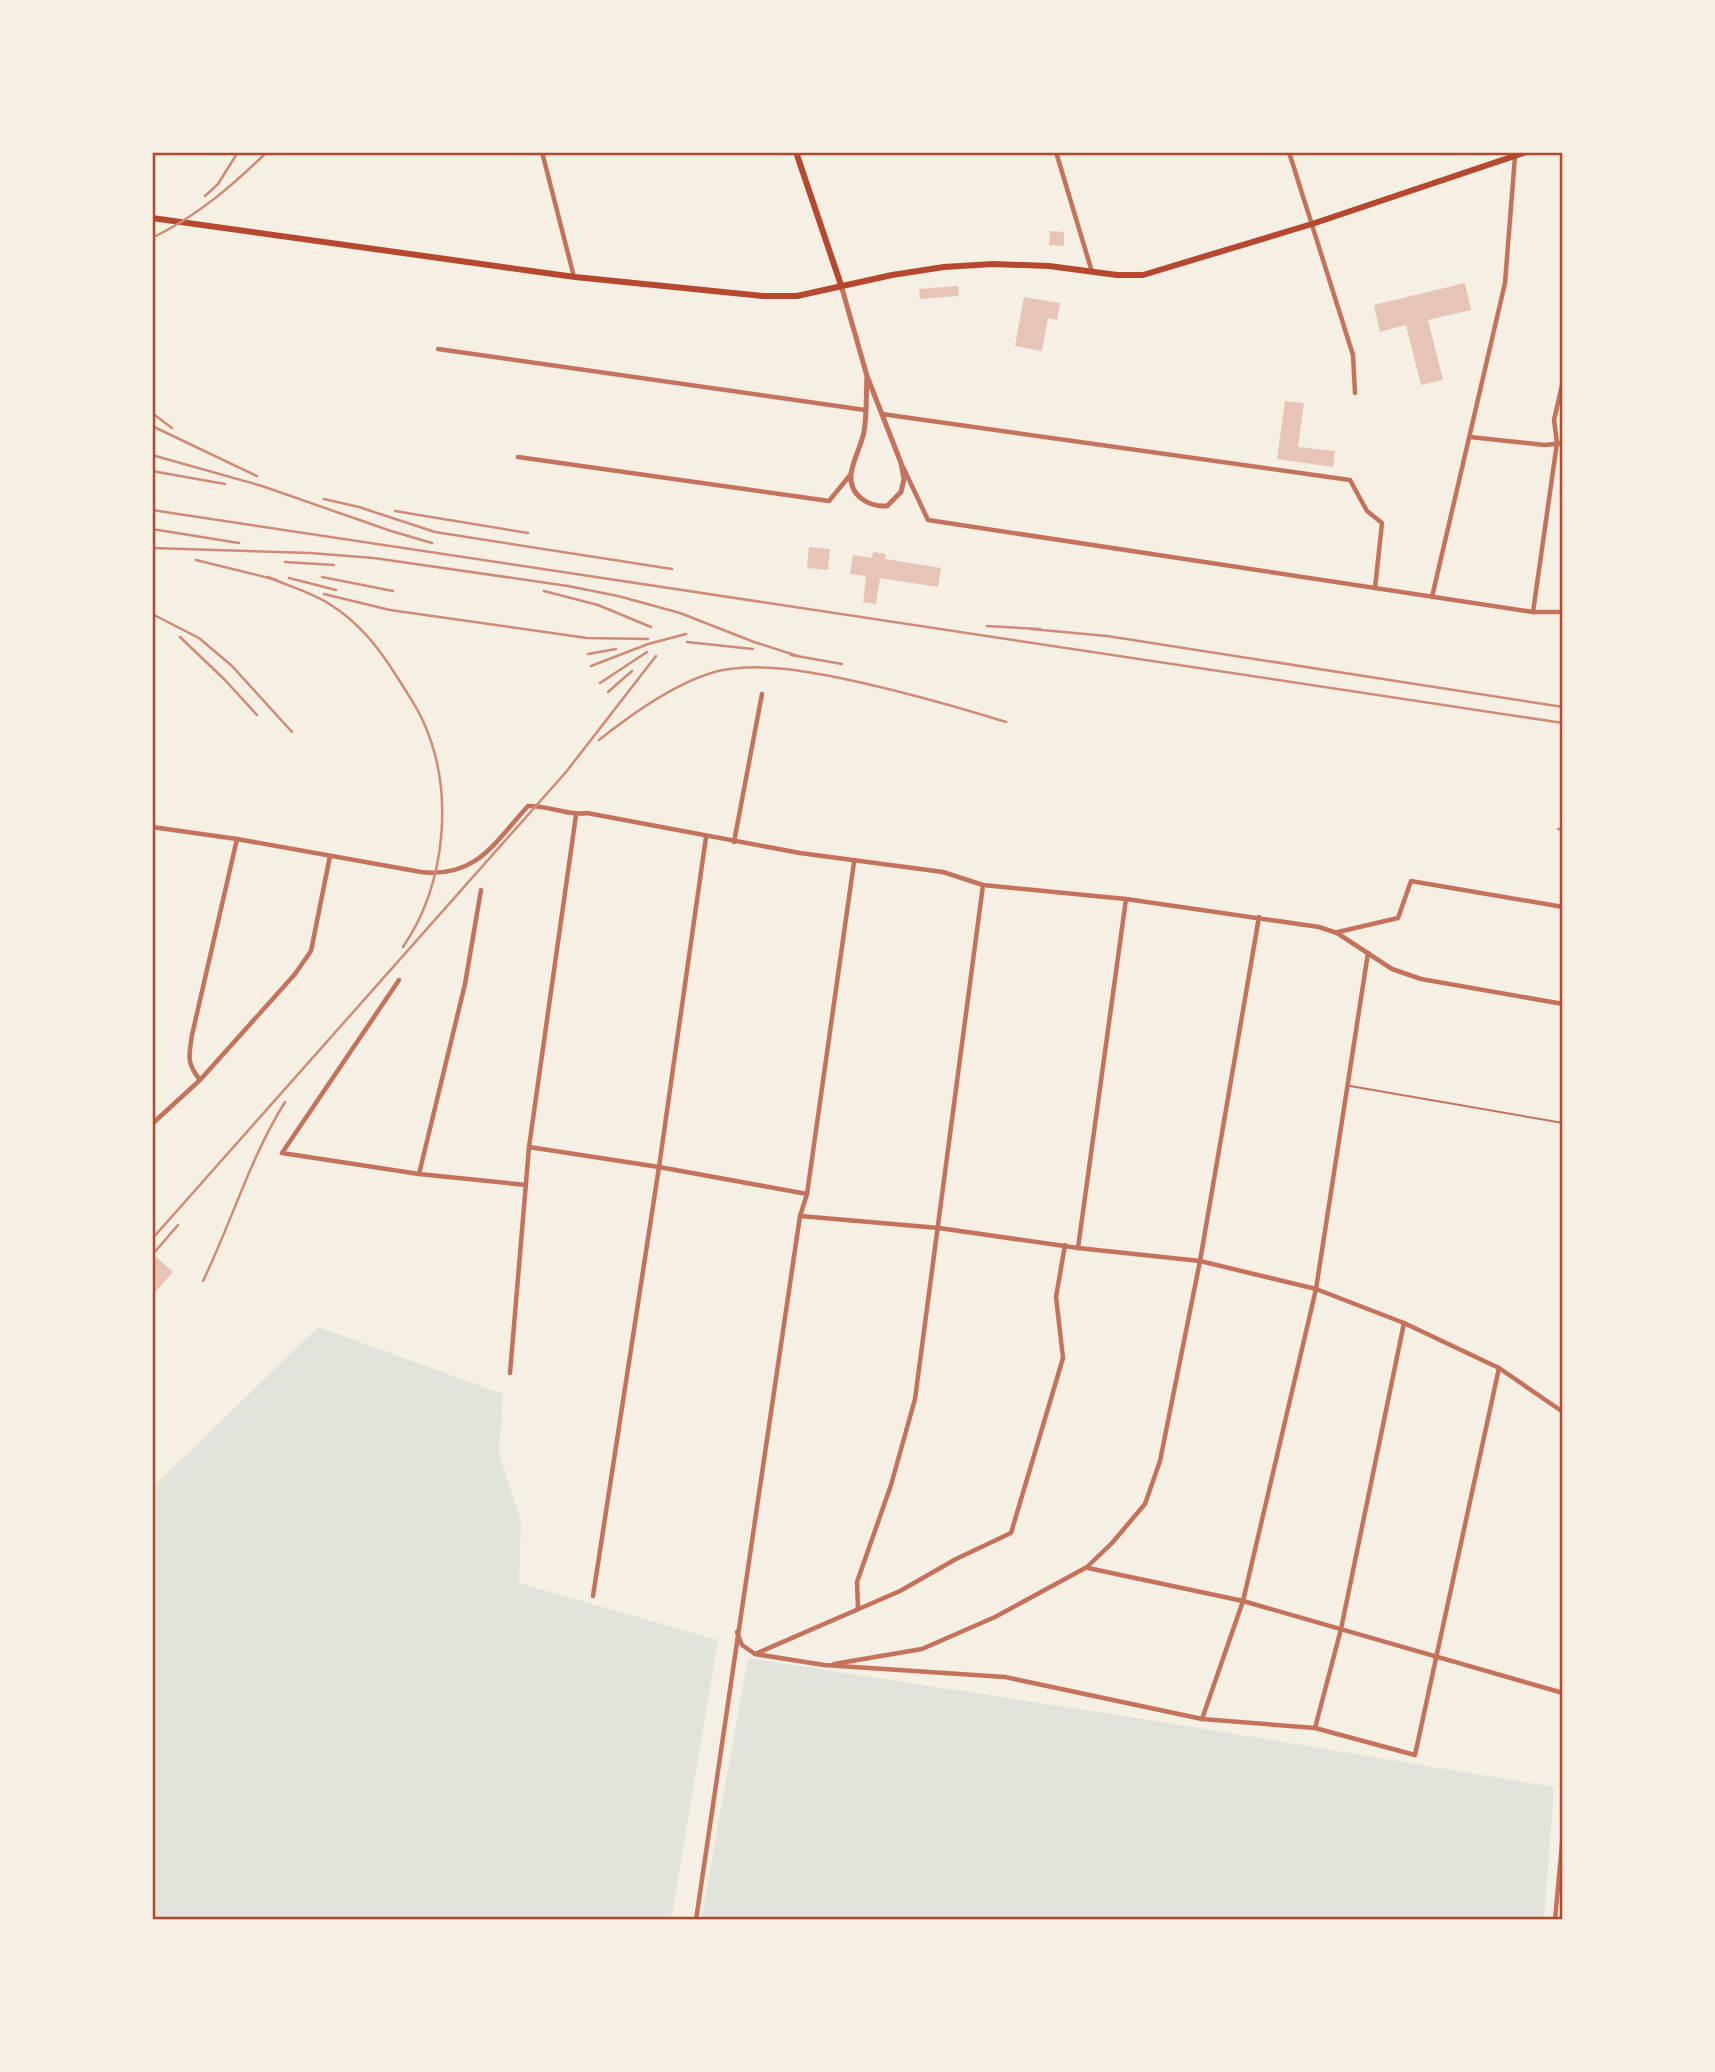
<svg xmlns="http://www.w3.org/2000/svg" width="1715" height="2072" viewBox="0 0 1715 2072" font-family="'Fira Sans',sans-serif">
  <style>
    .green { fill: #e2e4dc }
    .building { fill: #e6c5b7 }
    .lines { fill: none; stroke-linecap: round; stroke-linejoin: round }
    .service { stroke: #c5725c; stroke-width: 2 }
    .minor { stroke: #c5725c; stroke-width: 4.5 }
    .tertiary { stroke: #c5725c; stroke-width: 5 }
    .primary { stroke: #b5482f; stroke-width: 6 }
    .rail { stroke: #cf8b77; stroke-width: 2.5 }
    .neatline { fill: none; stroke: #b5482f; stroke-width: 2.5 }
  </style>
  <rect width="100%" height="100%" fill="#f6efe4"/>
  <g class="green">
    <polygon points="318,1327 503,1394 499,1454 521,1521 519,1583 718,1640 671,1920 152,1920 152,1488"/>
    <polygon points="748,1658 1157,1721 1554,1787 1544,1920 701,1920"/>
  </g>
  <g class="building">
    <polygon points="1050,231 1064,232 1064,246 1049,245"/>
    <polygon points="1465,283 1471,310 1428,320 1443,380 1421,385 1406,325 1380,332 1374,305"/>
    <polygon points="958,286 959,296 920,299 919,289"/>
    <polygon points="1024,297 1060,303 1057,320 1048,318 1042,351 1015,346"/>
    <polygon points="1285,401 1304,403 1298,447 1335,451 1333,467 1277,459"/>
    <polygon points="809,547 830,549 828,570 807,568"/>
    <polygon points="873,552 886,554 885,559 941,568 938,587 880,578 876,604 863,602 866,576 850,574 853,555 872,558"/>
    <polygon points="152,1253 173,1272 152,1296"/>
  </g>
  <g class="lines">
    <polyline class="service" points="1350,1086 1563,1123"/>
    <g class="minor">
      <polyline points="542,152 574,277"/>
      <polyline points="1056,152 1092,272"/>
      <polyline points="1289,152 1353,355 1355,393"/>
      <polyline points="438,349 865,410"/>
      <polyline points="882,414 1350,480 1367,511 1382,523 1375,588"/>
      <polyline points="1470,437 1545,445 1563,443"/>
      <polyline points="518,457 829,501 851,474"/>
      <polyline points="903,467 928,520 1533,612 1563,612"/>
      <polyline points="1432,597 1505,283 1515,156"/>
      <polyline points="1533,612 1557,443 1554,420 1563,381"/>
      <path d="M152,827L237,839L421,872C477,878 494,843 528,806C548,805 567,816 587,813L800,853L943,872L983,885L1126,899L1319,927L1337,933L1392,969L1421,979L1563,1004"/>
      <polyline points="734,842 762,694"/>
      <polyline points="481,890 465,984 419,1174 526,1185"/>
      <polyline points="1338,932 1398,918 1411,881 1563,907"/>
      <polyline points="399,980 282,1153 419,1174"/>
      <path d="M200,1080C186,1062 189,1057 192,1035L237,839"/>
      <polyline points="152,1124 200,1080 295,974 311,951 330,856"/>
      <polyline points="529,1147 659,1167 807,1194"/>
      <polyline points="800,1216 939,1228 1078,1248 1200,1261 1316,1289 1404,1323 1499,1368 1563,1412"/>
      <polyline points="1078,1248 1126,899"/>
      <polyline points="510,1373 529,1147 576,815"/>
      <polyline points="1088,1568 1243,1601 1563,1693"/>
      <polyline points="593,1596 659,1167 706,837"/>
      <polyline points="858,1608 857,1582 891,1485 915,1399 983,885"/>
      <polyline points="737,1632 742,1645 755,1654 824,1665 1005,1677 1202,1719 1315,1728 1415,1755 1499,1368"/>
      <polyline points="755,1654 900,1591 956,1559 1011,1533 1063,1358 1056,1297 1065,1245"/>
      <polyline points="834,1664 922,1649 995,1617 1087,1567 1112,1543 1145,1504 1160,1461 1200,1261 1259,917"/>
      <polyline points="1202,1719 1243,1601 1316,1289 1368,953"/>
      <polyline points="1315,1728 1341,1629 1404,1323"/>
      <polyline points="696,1920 800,1216 807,1194 854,862"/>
      <polyline points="1555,1920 1563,1833"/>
    </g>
    <path class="tertiary" d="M841,285L867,376L901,463L904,479L901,492L887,506C869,507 849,496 851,474C853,460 861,446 864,432C867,414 866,394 867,376"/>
    <g class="primary">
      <polyline points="796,152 841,285"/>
      <polyline points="152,218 575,277 763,296 797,296 892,275 944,267 993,264 1049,266 1117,275 1143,275 1312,224 1526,152"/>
    </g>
    <g class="rail">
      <polyline points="205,196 218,184 238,152"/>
      <path d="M152,238C197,216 231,187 267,152"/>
      <polyline points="152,413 172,428"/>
      <polyline points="152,426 257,476"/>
      <polyline points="152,455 262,486 391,531 432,543"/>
      <polyline points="152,471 225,484"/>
      <polyline points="324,499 359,507 435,532 672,569"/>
      <polyline points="152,510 1563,723"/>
      <polyline points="395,511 528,533"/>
      <polyline points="152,529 239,543"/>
      <polyline points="152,548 310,553 374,558 568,586 618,596 680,613 754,642 798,656"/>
      <polyline points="196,560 277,580"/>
      <polyline points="285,562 334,565"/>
      <path d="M268,577C288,586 313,593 331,605C361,624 381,651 399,680C407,693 417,707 423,721C455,791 446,884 403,947"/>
      <polyline points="322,577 393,591"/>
      <polyline points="289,578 336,590"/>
      <polyline points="544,591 598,605 651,627"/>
      <polyline points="324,594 390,610 587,638 648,639"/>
      <polyline points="152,614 199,638 232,666 292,732"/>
      <polyline points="987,626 1040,629"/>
      <polyline points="1031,629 1107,636 1563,707"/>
      <polyline points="180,637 224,679 257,715"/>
      <polyline points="687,642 753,649"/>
      <polyline points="588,654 616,649"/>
      <polyline points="791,655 842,664"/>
      <polyline points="591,666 648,644 686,634"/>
      <polyline points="600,683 647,652"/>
      <polyline points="608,692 632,671"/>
      <path d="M599,740C633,713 685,675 729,669C767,664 804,671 840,678C897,690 951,705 1006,722"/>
      <polyline points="1558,829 1563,830"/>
      <polyline points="152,1239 566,772 656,656"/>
      <polyline points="153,1254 178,1225"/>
      <path d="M203,1281C232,1221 250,1158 285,1102"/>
    </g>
  </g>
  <rect width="1715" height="2072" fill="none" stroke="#f6efe4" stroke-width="308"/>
  <rect x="154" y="154" width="1407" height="1764" class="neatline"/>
</svg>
